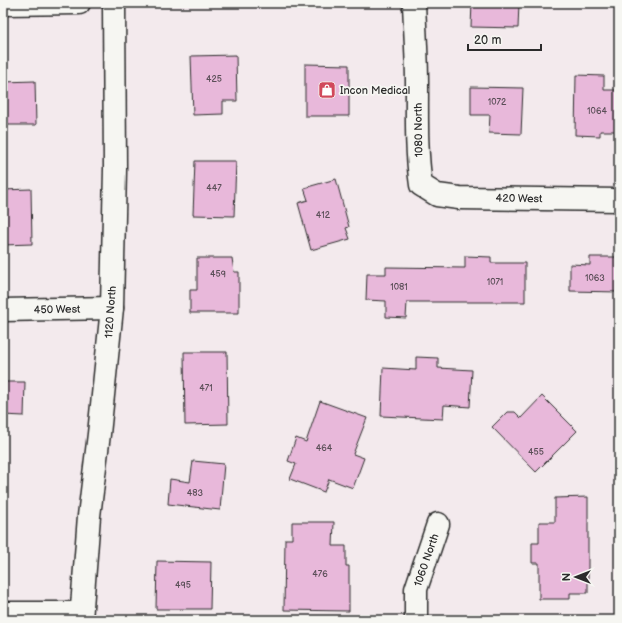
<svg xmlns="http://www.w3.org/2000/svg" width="622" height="623" viewBox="0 0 622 623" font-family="'Balsamiq Sans',sans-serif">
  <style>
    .building { fill: #e8b8da; stroke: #2b2b2b }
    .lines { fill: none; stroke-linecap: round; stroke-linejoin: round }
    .street-casing { stroke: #2b2b2b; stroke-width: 25 }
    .secondary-casing { stroke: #2b2b2b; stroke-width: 25 }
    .street { stroke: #f6f6f2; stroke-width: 22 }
    .secondary { stroke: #f6f6f2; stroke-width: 22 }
    .labels { text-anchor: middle; stroke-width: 3.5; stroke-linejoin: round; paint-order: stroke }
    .number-label { font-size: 9px; fill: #5a4e57 }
    .poi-label { font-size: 11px; fill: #2b2b2b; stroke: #f6f6f2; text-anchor: start }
    .street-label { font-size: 11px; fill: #2b2b2b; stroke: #f6f6f2 }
  </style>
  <rect width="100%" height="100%" fill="#f3eaed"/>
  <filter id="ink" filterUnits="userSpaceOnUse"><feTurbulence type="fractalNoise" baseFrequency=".025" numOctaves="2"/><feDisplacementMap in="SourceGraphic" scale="8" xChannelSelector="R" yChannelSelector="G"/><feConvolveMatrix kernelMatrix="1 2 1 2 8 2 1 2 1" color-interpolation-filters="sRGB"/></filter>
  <g filter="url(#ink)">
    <g class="building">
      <polygon points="472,3 519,3 518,28 471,27"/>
      <polygon points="236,55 237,101 223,101 223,114 193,115 191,56"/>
      <polygon points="305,64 349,65 349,116 305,116"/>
      <polygon points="576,75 604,76 604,90 619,90 619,131 600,131 600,136 575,135"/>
      <polygon points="35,81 36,125 3,125 3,82"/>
      <polygon points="471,87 523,88 521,134 489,133 490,115 471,115"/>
      <polygon points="195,161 236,161 234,216 193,215"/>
      <polygon points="336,179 349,227 346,228 350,239 311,250 298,203 308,200 304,188"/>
      <polygon points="31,189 32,244 3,245 3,190"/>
      <polygon points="465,256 491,257 491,263 525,263 525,302 407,302 406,318 386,317 386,301 366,300 367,274 386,274 386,267 465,268"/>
      <polygon points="590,257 619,257 619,292 570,291 570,264 590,265"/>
      <polygon points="197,258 232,258 234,272 239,272 239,313 190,313 190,290 197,290"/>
      <polygon points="184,352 227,352 228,424 185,425"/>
      <polygon points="416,357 438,358 438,368 472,370 470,407 444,405 443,419 381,416 383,368 416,370"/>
      <polygon points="3,382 25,382 24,416 3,415"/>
      <polygon points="542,396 577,431 536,472 492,427 507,412 515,412 521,418"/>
      <polygon points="320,401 367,418 353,454 364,458 353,488 329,479 324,492 290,479 296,464 288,461 296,438 306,442"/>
      <polygon points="193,461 224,464 220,510 168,504 170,479 190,482"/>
      <polygon points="588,497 588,593 570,593 570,599 539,599 539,563 532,563 532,543 539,543 539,522 555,522 555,498"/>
      <polygon points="292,522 334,522 333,546 346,546 346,566 349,566 349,611 284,610 285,539 292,539"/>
      <polygon points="157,561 211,562 210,609 156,609"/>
    </g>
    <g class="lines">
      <defs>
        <g id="street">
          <path d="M414,3C415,30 417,57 417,83C417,117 416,151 421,185L437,195L459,198L619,200"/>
          <polyline points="3,4 79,3"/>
          <polyline points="3,310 112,308"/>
          <polyline points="3,613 81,613"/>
          <polyline points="416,620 416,589 438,524"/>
        </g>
        <polyline id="secondary" points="81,620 89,516 99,434 112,308 115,169 114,3"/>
      </defs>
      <use href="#street" class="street-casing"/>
      <use href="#secondary" class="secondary-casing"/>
      <use href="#street" class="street"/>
      <use href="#secondary" class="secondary"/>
    </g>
  </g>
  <defs>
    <symbol id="shop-square" viewBox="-11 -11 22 22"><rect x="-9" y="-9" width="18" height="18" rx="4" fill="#d1495b" stroke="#f6f6f2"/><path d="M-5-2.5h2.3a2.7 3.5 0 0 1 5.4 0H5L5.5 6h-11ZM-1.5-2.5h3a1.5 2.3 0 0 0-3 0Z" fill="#fff"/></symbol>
  </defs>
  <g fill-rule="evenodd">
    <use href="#shop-square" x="317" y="80" width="20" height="20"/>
  </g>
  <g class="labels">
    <g class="number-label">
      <text x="214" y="82">425</text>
      <text x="497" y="105">1072</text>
      <text x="597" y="114">1064</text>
      <text x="214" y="191">447</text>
      <text x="323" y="218">412</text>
      <text x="218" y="277">459</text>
      <text x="595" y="281">1063</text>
      <text x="495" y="285">1071</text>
      <text x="399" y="290">1081</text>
      <text x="206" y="391">471</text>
      <text x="324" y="451">464</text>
      <text x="536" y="455">455</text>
      <text x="195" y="496">483</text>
      <text x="320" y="577">476</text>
      <text x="183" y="588">495</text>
    </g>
    <g class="poi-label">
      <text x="340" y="94">Incon Medical</text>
    </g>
    <g class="street-label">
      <text transform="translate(418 130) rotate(-91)" y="4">1080 North</text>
      <text transform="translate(519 198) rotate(1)" y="4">420 West</text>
      <text transform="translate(57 309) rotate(-1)" y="4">450 West</text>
      <text transform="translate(110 312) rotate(-86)" y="4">1120 North</text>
      <text transform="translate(426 560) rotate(-71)" y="4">1060 North</text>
    </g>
  </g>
  <rect width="622" height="623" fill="none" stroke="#f6f6f2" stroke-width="16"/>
  <rect x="8" y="8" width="606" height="607" fill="none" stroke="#2b2b2b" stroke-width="1.5" filter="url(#ink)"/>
  <g transform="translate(576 577) rotate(270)" stroke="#f6f6f2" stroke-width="3" paint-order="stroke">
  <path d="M0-3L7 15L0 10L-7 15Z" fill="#2b2b2b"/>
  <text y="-6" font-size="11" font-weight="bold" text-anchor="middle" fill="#2b2b2b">N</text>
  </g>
  <path d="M468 44v6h73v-6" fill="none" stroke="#2b2b2b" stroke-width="2"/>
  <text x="474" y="44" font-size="12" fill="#2b2b2b" stroke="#f6f6f2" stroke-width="3" paint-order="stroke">20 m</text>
</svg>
